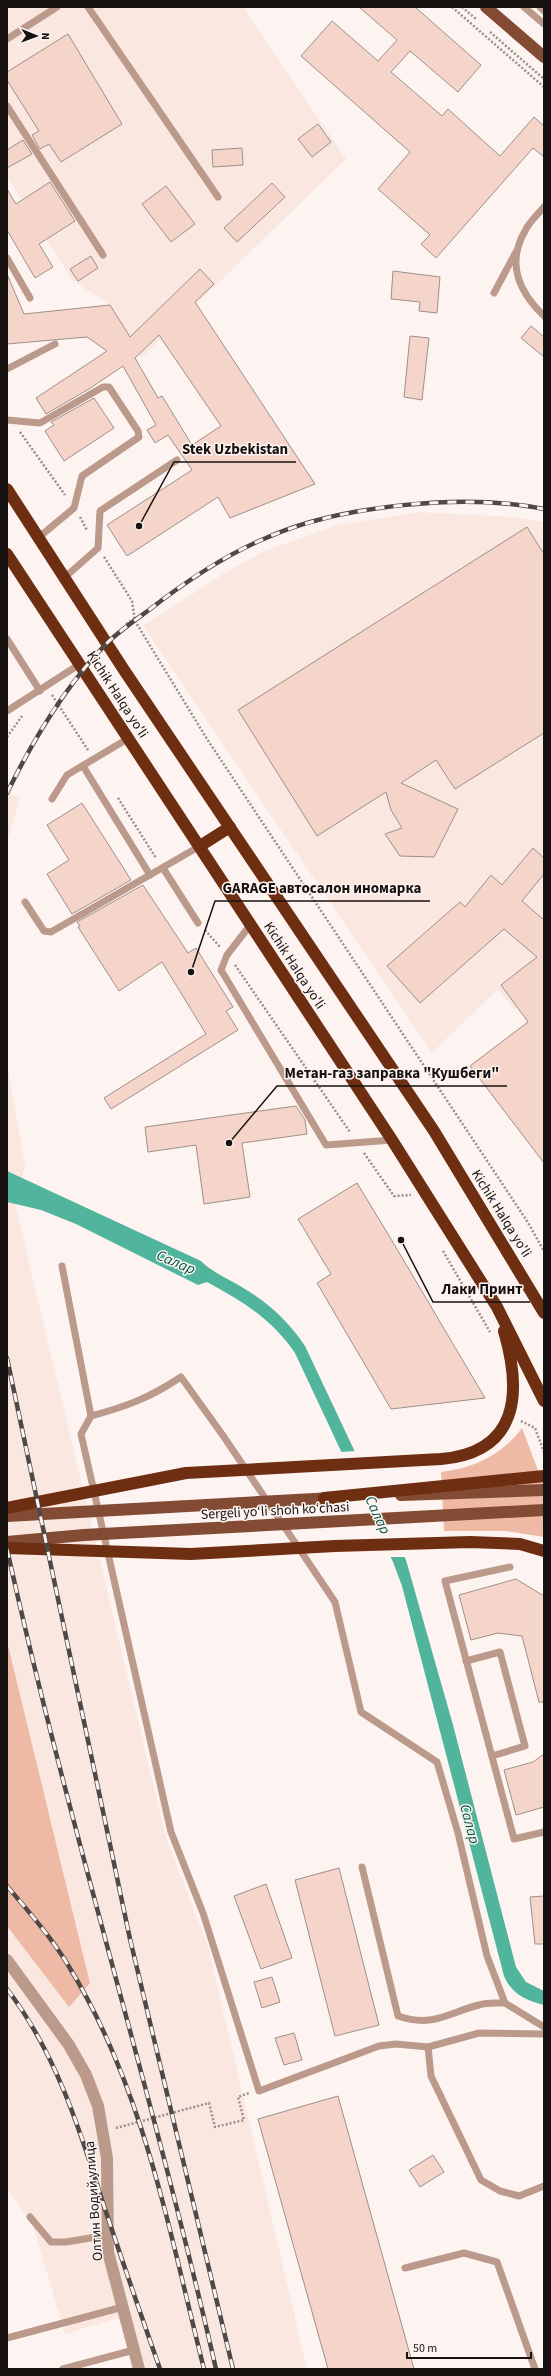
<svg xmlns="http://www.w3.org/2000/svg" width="551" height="2376" viewBox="0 0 551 2376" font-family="'Source Sans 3',sans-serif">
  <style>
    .built { fill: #f9e7e0 }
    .green { fill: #eebaa6 }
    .water { fill: #51b49c }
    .pier { fill: #fdf4f1 }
    .building { fill: #f5d5c9; stroke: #9d8f8a; fill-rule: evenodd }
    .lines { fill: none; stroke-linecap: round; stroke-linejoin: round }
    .path { stroke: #968f8d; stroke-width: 2.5; stroke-dasharray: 2 2; stroke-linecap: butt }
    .lane { stroke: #bb998b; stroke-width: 7 }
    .street { stroke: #bb998b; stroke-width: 12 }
    .primary { stroke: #834b34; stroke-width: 12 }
    .highway { stroke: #6e2e11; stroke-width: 12 }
    .rail-casing { stroke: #4e4846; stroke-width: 4.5 }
    .rail { stroke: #fdf4f1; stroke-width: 3; stroke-dasharray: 9; stroke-linecap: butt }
    .labels { text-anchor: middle; stroke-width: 3; stroke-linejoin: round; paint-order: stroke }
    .street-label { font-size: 14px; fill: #171210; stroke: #fdf4f1 }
    .water-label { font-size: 15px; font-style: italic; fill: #005748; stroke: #fdf4f1 }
    .leader { fill: none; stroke: #171210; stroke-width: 1.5 }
    .callout-dot { fill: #171210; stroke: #fdf4f1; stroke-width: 1.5 }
    .callout-label { font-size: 15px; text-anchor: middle; font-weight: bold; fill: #171210; stroke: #fdf4f1; stroke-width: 3; stroke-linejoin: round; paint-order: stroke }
  </style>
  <rect width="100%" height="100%" fill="#fdf4f1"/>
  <g class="built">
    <polygon points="7,7 243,7 346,159 141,358 110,305 72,280 7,176"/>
    <polygon points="418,512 514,517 544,522 544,1001 537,991 514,1009 498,989 432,1053 143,626 223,574 264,551 338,525"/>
    <polygon points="7,792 20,798 7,843"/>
    <polygon points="7,1062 25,1165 16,1208 166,1838 208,1946 307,2369 146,2369 128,2315 65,2334 33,2226 7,2188 7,1926 23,1946 90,1982 7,1641"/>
  </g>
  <g class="green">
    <path d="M522,1428L544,1486V1537L506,1531H444L441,1472C474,1468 502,1455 522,1428Z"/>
    <polygon points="7,1641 90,1983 69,2007 7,1926"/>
  </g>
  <path class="water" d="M7,1171L201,1261C214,1274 230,1279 245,1289C270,1304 289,1322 305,1346L406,1560L453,1725L516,1967L526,1982L544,1991V2005C526,2001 511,1993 504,1976L402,1586L393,1562L295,1353C272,1319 242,1301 207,1282L198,1285L76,1224L41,1210L7,1202Z"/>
  <polygon class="pier" points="356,1451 373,1485 407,1557 389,1557 339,1452"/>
  <g class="building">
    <polygon points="359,7 415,7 481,65 458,92 410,51 391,72 442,116 448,109 500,156 534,117 544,126 544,157 533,148 436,258 421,244 430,235 378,189 410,152 301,56 332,21 378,61 397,40"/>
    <polygon points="68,34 122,124 61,162 49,144 40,149 32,135 39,131 7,80 7,72"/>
    <polygon points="318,124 331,142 312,157 298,139"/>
    <polygon points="23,140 32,154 7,168 7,150"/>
    <polygon points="242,148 243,165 213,167 212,150"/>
    <polygon points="50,182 75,221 39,244 53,267 35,278 7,230 7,189 16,204"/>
    <polygon points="272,183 285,197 237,242 224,228"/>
    <polygon points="166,186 195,224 171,242 142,204"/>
    <polygon points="91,256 98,268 78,281 70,269"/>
    <path d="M200,269L214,284L195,302L315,484L230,518L218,497L127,556L107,525L192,470L168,435L155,443L147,430L156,425L123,366L89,389L46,414L36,398L107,351L87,337L7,344V274L24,314L110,305L130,337ZM159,335L221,426L192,445L162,396L158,398L135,358Z"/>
    <polygon points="393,271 440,277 437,313 419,311 420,302 391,299"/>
    <polygon points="531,326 544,337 544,357 521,338"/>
    <polygon points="410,336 429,338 422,400 404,397"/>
    <polygon points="94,398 114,428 64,461 45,431 54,425 51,422"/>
    <polygon points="527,527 544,554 544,733 455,789 436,760 401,783 458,809 434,857 400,856 385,834 402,828 391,810 386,792 317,836 238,710"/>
    <polygon points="82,803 131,880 72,914 47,874 69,860 47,825"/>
    <polygon points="533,848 544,858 544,874 522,901 544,920 544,1163 470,1066 528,1022 501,985 537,957 504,929 420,1003 387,966 460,902 465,907 491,875 502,885"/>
    <polygon points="143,885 188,953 196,948 233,1007 226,1011 238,1030 111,1109 104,1098 206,1034 162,962 119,991 78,927 80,926 77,922"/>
    <polygon points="296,1106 305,1120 307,1134 242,1143 250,1197 204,1204 196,1145 148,1152 145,1127"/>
    <polygon points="357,1183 391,1239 485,1398 391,1409 317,1283 331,1274 298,1219"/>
    <polygon points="516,1579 544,1596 544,1702 539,1702 522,1636 498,1633 471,1640 459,1595"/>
    <polygon points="544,1754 544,1807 516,1815 504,1770 533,1762"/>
    <polygon points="339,1868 379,2025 335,2036 295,1880"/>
    <polygon points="266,1884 292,1958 261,1969 234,1896"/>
    <polygon points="544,1896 544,1944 535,1944 530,1897"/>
    <polygon points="272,1977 280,2002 262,2008 254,1982"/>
    <polygon points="294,2033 302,2060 284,2065 275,2038"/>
    <polygon points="338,2096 414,2369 328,2369 258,2119"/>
    <polygon points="433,2155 444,2172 420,2187 409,2170"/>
  </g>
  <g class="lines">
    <g class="path">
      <polyline points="452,7 544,87"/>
      <polyline points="462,7 476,19"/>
      <polyline points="490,32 544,79"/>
      <polyline points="20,432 65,495"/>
      <polyline points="80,517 87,530"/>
      <polyline points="104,557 132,601 135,621 207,739 527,1221 544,1251"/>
      <polyline points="126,624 135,618"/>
      <polyline points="52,695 88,750"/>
      <polyline points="7,737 22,716"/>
      <polyline points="118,798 156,858"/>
      <polyline points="205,930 220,947"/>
      <polyline points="235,965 350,1132"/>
      <polyline points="364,1153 394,1196 411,1195"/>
      <polyline points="443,1251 490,1332"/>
      <polyline points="521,1421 535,1428 544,1452"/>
      <polyline points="116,2128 209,2103 215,2127 244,2120 238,2097 249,2093"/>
    </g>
    <g class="lane">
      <polyline points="88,7 218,197"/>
      <polyline points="524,7 544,24"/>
      <polyline points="540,7 544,11"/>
      <polyline points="7,39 57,7"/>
      <polyline points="7,106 103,255"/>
      <path d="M544,207C538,214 529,222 525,231C506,264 519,292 544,316"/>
      <polyline points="7,258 30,298"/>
      <polyline points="494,293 516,252"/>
      <polyline points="7,369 55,344"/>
      <polyline points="7,420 40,423 103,387 109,387 138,431 139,437 82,476 74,508 38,538"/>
      <polyline points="64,578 98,548 100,511 177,460"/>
      <polyline points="7,639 40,691"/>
      <polyline points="7,711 80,664"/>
      <polyline points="83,766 150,875"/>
      <polyline points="52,799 67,775 129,738"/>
      <polyline points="163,868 198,923"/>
      <polyline points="25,902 44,931 51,932 200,846"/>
      <polyline points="251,924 227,955 221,970 326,1145 392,1140"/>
      <polyline points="62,1266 91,1416 81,1434 171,1832 203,1913 259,2091 379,2046 396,2044 428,2047 479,2033 544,2034"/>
      <path d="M91,1416C128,1406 149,1398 181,1377L224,1437L335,1602L361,1712L437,1762L458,1833L487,1956L505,2003L544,2027"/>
      <polyline points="510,1567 445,1581 514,1839 544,1832"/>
      <polyline points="466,1661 500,1652 525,1746 492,1756"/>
      <path d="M362,1867L398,2016C433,2028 447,2013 479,2005C487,2002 497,2003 505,2003"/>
      <polyline points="428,2047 431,2076 481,2180 500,2191 519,2196 544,2186"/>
      <polyline points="30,2217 51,2242 66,2242 108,2235"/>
      <polyline points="405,2268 464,2253 497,2262 535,2369"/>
      <polyline points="7,2338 123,2307"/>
      <polyline points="63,2369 134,2350"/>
    </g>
    <polyline class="street" points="7,1960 69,2045 86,2075 98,2106 107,2158 108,2252 139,2369"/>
    <g class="primary">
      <polyline points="486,7 544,57"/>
      <polyline points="401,1495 544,1490"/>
      <polyline points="7,1516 333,1498"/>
      <polyline points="7,1542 84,1535 544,1510"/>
    </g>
    <g class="highway">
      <polyline points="7,489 124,670 434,1131 544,1313"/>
      <polyline points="7,554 392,1140 497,1307 544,1401"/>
      <polyline points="200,846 230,827"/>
      <polyline points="324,1498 544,1476"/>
      <path d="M7,1508L186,1473L441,1459C519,1452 522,1393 504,1331"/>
      <polyline points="7,1548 191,1554 335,1546 470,1542 520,1544 544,1551"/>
    </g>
    <defs>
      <g id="rail">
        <path d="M7,793C33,740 64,688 105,645C118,632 134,621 149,610C185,582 223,556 266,538C339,505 466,493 544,509"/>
        <polyline points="7,1358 130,1939 233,2369"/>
        <path d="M7,1549C68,1825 153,2094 216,2369"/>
        <path d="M7,1886C29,1912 51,1937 68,1965C144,2088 169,2231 204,2369"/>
        <path d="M7,1989C56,2053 80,2130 104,2206C122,2260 141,2315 160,2369"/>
      </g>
    </defs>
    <use href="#rail" class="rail-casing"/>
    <use href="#rail" class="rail"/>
  </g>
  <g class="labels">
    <g class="street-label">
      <text transform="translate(118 694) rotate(57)" y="5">Kichik Halqa yo'li</text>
      <text transform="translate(295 965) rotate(57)" y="5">Kichik Halqa yo'li</text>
      <text transform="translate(502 1213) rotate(58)" y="5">Kichik Halqa yo'li</text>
      <text transform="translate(275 1510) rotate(-3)" y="5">Sergeli yo‘li shoh ko‘chasi</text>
      <text transform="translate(93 2201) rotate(-94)" y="5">Олтин Водий улица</text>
    </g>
    <g class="water-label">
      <text transform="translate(176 1262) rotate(23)" y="5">Салар</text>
      <text transform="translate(378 1515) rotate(65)" y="5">Салар</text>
      <text transform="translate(470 1824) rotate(75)" y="5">Салар</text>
    </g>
  </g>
  <path class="leader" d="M139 526L174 462H296M191 972L215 901H430M229 1143L277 1086H507M401 1240L433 1302H530"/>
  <g class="callout-dot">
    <circle cx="139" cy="526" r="4"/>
    <circle cx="191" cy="972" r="4"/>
    <circle cx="229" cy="1143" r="4"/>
    <circle cx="401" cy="1240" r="4"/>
  </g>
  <g class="callout-label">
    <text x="235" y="454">Stek Uzbekistan</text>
    <text x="322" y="893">GARAGE автосалон иномарка</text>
    <text x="392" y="1078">Метан-газ заправка "Кушбеги"</text>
    <text x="482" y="1294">Лаки Принт</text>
  </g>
  <rect width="551" height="2376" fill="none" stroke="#171210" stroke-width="16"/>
  <g transform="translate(36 36) rotate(91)" stroke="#fdf4f1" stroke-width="3" paint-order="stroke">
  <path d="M0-3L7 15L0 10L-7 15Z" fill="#171210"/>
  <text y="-6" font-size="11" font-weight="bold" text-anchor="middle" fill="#171210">N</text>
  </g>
  <path d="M407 2352v6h124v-6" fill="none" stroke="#171210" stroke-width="2"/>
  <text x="413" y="2352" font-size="12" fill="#171210" stroke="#fdf4f1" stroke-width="3" paint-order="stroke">50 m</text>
</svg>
